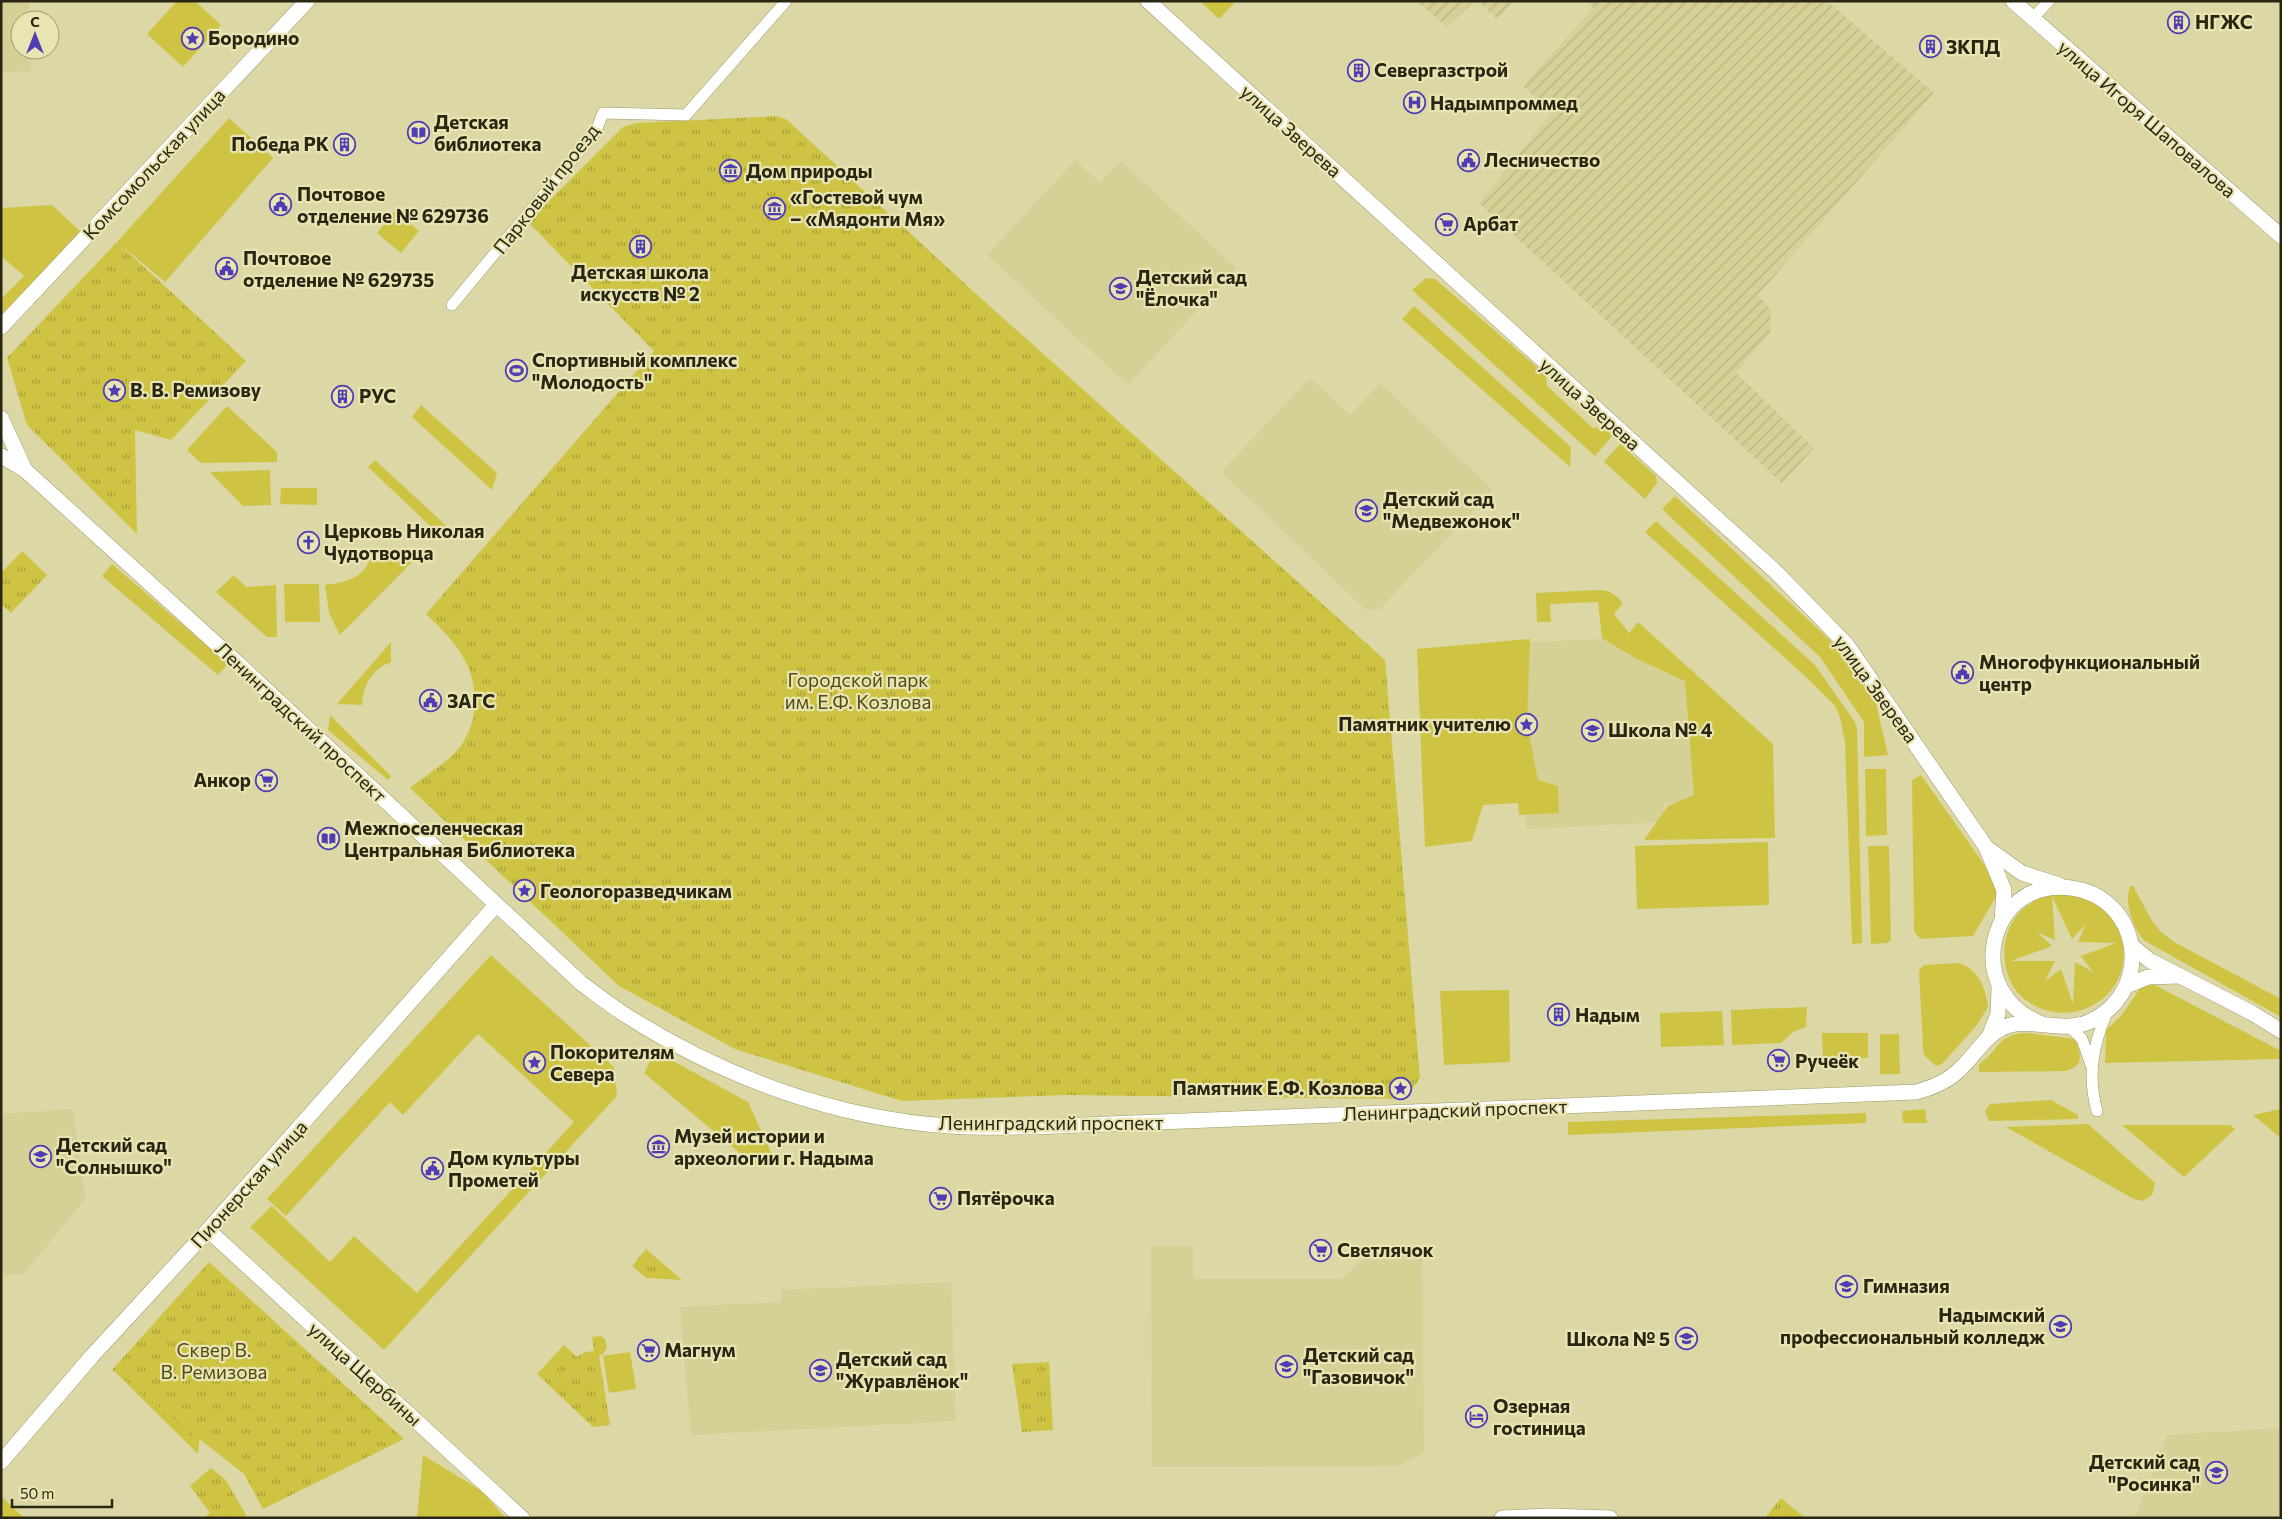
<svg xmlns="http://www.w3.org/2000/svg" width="2282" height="1519" viewBox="0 0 2282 1519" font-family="Commissioner,sans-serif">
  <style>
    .built { fill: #d5d096 }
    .industrial { fill: url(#industrial-furrows) }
    .green { fill: #cfc344; fill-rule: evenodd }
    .forest { fill: url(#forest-crowns) }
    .park { fill: url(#park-tufts) }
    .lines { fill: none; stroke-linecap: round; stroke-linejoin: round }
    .street-casing { stroke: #9d9969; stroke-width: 12 }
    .secondary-casing { stroke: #9d9969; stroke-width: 16 }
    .street { stroke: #fff; stroke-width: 11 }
    .secondary { stroke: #fff; stroke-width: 15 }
    .labels { text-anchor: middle; stroke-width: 4.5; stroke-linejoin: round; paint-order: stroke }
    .poi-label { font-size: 19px; font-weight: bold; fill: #292714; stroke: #e9e5b3; text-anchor: start }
    .street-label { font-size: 19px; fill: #292714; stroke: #e9e5b3 }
    .park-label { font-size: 19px; fill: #514c16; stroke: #e9e5b3 }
  </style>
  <defs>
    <pattern id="industrial-furrows" width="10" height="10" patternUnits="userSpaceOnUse" patternTransform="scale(1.25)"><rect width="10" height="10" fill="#d5d096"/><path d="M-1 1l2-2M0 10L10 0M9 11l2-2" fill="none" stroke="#b7b380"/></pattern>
    <pattern id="forest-crowns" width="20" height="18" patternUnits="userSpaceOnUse" patternTransform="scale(1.25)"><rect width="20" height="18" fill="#cfc344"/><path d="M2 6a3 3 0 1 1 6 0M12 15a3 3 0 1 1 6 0" fill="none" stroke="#a89e38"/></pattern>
    <pattern id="park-tufts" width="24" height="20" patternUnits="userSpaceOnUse" patternTransform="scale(1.25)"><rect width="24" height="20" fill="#cfc344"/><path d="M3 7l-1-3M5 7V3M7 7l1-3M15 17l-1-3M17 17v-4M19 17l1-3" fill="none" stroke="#a89e38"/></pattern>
  </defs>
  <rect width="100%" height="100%" fill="#dcd8a6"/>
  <g class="built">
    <polygon points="1,1 29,1 30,20 20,20 20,50 31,50 31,71 1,72"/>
    <polygon points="1075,160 1100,183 1121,161 1236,268 1128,385 987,255"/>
    <polygon points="1310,378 1350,415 1380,383 1493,490 1379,610 1366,610 1221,472"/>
    <polygon points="1653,636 1655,669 1694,668 1700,801 1664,803 1665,822 1526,829 1524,790 1483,645"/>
    <polygon points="73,1109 85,1199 24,1274 1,1275 1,1114"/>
    <polygon points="1151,1246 1193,1246 1193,1279 1342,1279 1374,1250 1422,1249 1424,1453 1397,1466 1152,1467"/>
    <polygon points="951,1282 956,1421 691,1435 680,1307 781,1302 781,1290"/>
    <polygon points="2281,1428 2281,1518 2131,1518 2137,1512 2167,1435"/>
  </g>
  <g class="industrial">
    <polygon points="1416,1 1474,1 1447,27"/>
    <polygon points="1478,1 1514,1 1497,19"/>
    <polygon points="1586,1 1827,1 1934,93 1758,295 1771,310 1770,332 1736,373 1814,448 1782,483 1479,203 1552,112 1523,86 1593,8"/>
  </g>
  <g class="green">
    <polygon points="177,1 195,1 221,25 183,67 147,34"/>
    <polygon points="1200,1 1236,1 1219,19"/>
    <polygon points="229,118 273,158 165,282 117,242"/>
    <polygon points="52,205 83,234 1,315 1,299 24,276 1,256 1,208"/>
    <polygon points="395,211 419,231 401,253 377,233"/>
    <polygon points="1426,278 1435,279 1546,375 1547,386 1593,428 1604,427 1612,436 1595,456 1412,290"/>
    <polygon points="1414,306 1571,447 1570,467 1402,319"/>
    <polygon points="421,405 497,473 492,490 412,417"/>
    <polygon points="227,406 277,452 277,462 201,463 187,450"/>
    <polygon points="1620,444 1656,476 1657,483 1645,499 1604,462"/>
    <polygon points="375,460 453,532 446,541 368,467"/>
    <polygon points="270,470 271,505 243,506 210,472"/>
    <polygon points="281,488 317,488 317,505 280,504"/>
    <polygon points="1675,496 1833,643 1876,703 1888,755 1864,757 1864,722 1820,657 1662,509"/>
    <polygon points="1656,521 1815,665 1855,722 1857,728 1862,943 1852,944 1845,742 1840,717 1835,706 1805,676 1645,532"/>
    <path d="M371,549H404L414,560L340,635L329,613L325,585C348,582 371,576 371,549Z"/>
    <polygon points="112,564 228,664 218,675 102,576"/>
    <polygon points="234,575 246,587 276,585 277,637 267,637 216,592"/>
    <polygon points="284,584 319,584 320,622 285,622"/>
    <path d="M1598,590C1610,590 1615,594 1623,603L1614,614L1629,633L1638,622L1773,744L1775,838L1644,840L1668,806L1694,795L1685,681L1637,659L1602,638L1598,602L1550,604L1551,622H1537L1536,593Z"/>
    <polygon points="1530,639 1527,724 1538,780 1558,786 1559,813 1519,815 1518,803 1483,805 1472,841 1425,847 1417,649"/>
    <path d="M391,642V662C372,669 363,685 362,705L337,704Z"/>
    <polygon points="330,715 391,776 388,780 328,730"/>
    <polygon points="1865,769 1886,769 1887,835 1866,836"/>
    <polygon points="1921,775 1995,880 1997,895 1973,936 1920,939 1914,931 1912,780"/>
    <polygon points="1768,842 1769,905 1637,909 1635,846"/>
    <polygon points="1868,846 1889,846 1891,940 1887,943 1871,944"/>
    <path d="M2130,886H2133L2152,921L2160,931L2174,942L2281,999V1017L2145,941C2133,929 2124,903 2130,886Z"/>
    <path d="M2081,895C2091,902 2104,908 2113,917C2119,923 2122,936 2123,945C2131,1001 2065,1034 2022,997C1996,973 1999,922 2030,904C2034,901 2039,897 2043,896C2055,894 2069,895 2081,895ZM2052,896L2072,939L2086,924L2078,942L2116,943L2081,956L2093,972L2075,962L2073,1004L2061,969L2045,981L2055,961H2011L2052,946L2037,932L2055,940Z"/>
    <polygon points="491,955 614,1067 617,1096 384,1350 250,1227 272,1206 330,1262 354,1236 417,1293 574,1122 478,1034 403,1115 390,1102 286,1216 267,1199"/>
    <path d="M1959,963C1979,970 1985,987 1988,1007L1977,1025L1942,1064L1936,1066L1924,1055L1923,1047L1919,971L1924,965Z"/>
    <polygon points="2151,983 2281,1051 2281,1059 2105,1063 2106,1030 2121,1016 2141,987"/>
    <polygon points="1509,990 1510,1062 1444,1065 1440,991"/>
    <polygon points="1807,1007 1806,1027 1793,1032 1781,1043 1732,1045 1731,1010"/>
    <polygon points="1722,1011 1724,1045 1661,1047 1660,1013"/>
    <polygon points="1822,1033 1868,1033 1868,1058 1823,1059"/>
    <path d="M2028,1033L2075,1039C2081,1055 2085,1065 2066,1071L1979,1072V1064C2001,1050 1995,1034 2028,1033Z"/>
    <polygon points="1880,1034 1899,1034 1900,1074 1880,1074"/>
    <polygon points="655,1051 748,1102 777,1165 754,1165 644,1073"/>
    <polygon points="2051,1100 2078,1115 2078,1119 1989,1121 1985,1111 1990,1104"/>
    <polygon points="1925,1109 1927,1123 1903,1123 1902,1111"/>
    <polygon points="2281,1109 2281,1138 2253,1115"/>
    <polygon points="1866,1113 1866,1123 1568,1135 1568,1122"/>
    <polygon points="2088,1124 2155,1183 2152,1195 2143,1201 2134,1199 2006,1127"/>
    <polygon points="2122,1125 2230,1125 2235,1129 2184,1177"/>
    <polygon points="630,1352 636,1389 609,1393 603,1356"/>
    <polygon points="423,1455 482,1491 505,1518 417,1518"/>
    <polygon points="1,1496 24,1518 1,1518"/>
  </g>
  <polygon class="forest" points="206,1371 198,1454 116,1373"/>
  <g class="park">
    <path d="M777,116L786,119L974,292L1385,660L1420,1078L1405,1099L1067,1095L902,1101L735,1049L619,986L410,788C426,775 447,763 460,747C468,736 472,725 474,712C479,667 456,643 426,614L654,351L528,222L623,127L637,123Z"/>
    <polygon points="117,242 246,361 171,440 135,430 137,534 27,425 7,358"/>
    <polygon points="22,551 47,575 11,613 1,604 1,573"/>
    <polygon points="646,1249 682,1280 646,1278 632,1266"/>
    <polygon points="209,1262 404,1439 263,1509 244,1474 112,1370"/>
    <polygon points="601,1336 605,1339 607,1347 603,1354 599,1356 610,1425 593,1427 537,1374 564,1345 577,1357 585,1352 594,1351 592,1337"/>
    <polygon points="1049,1362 1053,1430 1022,1432 1012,1364"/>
    <polygon points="211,1468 226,1480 247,1517 204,1518 210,1513 190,1486"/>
    <polygon points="1781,1498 1805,1518 1765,1518"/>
  </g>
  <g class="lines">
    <defs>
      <g id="street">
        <polyline points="2032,19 2049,1"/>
        <polyline points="452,305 596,131 603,113 686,115 786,1"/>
        <polyline points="2070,1027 2082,1039 2091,1065"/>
        <path d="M2097,1111C2087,1075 2093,1044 2108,1010"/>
      </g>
      <g id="secondary">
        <polyline points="1148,1 1777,573 1847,645 1986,847 2004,890 2002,921"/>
        <polyline points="2013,1 2281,236"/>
        <polyline points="1,327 307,1"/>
        <polyline points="1,418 25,470"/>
        <path d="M1,456L25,470L232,658L581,983C596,994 611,1006 627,1016C723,1077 836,1119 950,1126C977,1128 1005,1127 1033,1127L1916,1092C1931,1088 1947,1082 1959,1070C1974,1057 1984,1037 2002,1028C2029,1015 2062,1035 2091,1021C2155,990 2141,897 2071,888C1988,876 1959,995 2045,1025"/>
        <polyline points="1987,848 2022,873 2059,885"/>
        <polyline points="2132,946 2149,960 2252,1013 2281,1031"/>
        <polyline points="2126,986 2148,977 2178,976"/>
        <polyline points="1989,1037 1998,1014 1999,988"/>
        <polyline points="208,1230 522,1518"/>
        <polyline points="1,1462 92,1356 208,1230 496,905"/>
        <polyline points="1502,1518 1550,1516 1610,1518"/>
      </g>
    </defs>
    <use href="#street" class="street-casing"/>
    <use href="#secondary" class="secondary-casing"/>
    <use href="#street" class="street"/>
    <use href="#secondary" class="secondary"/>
  </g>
  <defs>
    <symbol id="building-ring" viewBox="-11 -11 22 22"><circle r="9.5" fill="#e9e5b3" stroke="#503db4" stroke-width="1.5"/><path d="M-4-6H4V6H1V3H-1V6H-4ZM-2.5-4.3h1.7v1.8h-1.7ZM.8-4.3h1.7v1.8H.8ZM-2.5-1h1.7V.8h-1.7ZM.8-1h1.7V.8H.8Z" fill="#503db4"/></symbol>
    <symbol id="sight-ring" viewBox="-11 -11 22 22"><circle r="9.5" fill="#e9e5b3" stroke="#503db4" stroke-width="1.5"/><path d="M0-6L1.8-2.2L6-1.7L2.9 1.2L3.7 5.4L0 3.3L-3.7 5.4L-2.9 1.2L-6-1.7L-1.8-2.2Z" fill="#503db4"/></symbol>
    <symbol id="hospital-ring" viewBox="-11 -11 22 22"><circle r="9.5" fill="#e9e5b3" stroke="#503db4" stroke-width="1.5"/><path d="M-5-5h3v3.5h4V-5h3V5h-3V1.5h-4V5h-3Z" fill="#503db4"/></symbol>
    <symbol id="library-ring" viewBox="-11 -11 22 22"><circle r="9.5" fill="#e9e5b3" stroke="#503db4" stroke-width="1.5"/><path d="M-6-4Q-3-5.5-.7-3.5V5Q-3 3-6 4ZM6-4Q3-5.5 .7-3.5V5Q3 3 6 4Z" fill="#503db4"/></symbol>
    <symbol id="civic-ring" viewBox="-11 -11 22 22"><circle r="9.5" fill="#e9e5b3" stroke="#503db4" stroke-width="1.5"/><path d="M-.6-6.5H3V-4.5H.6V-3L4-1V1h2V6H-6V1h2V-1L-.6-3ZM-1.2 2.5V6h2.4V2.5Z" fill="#503db4"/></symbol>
    <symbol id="museum-ring" viewBox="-11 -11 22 22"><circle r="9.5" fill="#e9e5b3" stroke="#503db4" stroke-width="1.5"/><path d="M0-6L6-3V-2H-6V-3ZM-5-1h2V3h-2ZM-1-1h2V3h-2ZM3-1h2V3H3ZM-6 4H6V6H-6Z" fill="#503db4"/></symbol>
    <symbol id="supermarket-ring" viewBox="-11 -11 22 22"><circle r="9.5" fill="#e9e5b3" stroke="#503db4" stroke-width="1.5"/><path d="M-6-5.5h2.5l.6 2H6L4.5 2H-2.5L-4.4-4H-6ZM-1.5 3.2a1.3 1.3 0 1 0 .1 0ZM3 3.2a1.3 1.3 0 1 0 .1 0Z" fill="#503db4"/></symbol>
    <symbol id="school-ring" viewBox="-11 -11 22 22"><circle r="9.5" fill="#e9e5b3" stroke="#503db4" stroke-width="1.5"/><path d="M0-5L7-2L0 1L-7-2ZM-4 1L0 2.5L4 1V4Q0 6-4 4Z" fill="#503db4"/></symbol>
    <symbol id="stadium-ring" viewBox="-11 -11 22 22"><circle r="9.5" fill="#e9e5b3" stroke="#503db4" stroke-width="1.5"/><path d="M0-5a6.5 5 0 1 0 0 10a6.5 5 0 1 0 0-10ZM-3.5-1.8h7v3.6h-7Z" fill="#503db4"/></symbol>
    <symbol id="church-ring" viewBox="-11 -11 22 22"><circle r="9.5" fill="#e9e5b3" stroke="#503db4" stroke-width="1.5"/><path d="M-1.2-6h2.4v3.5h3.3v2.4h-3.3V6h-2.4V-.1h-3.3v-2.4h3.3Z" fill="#503db4"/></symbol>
    <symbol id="university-ring" viewBox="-11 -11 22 22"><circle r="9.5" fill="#e9e5b3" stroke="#503db4" stroke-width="1.5"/><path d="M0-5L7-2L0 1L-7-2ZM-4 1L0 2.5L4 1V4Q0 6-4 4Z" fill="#503db4"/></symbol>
    <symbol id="hotel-ring" viewBox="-11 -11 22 22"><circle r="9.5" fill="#e9e5b3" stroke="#503db4" stroke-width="1.5"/><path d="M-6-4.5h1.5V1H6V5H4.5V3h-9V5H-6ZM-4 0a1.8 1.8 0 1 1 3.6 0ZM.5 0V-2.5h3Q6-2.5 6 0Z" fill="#503db4"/></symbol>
  </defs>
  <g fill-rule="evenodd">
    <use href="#building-ring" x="2166" y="10" width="25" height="25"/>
    <use href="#sight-ring" x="180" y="26" width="25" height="25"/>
    <use href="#building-ring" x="1918" y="34" width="25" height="25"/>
    <use href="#building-ring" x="1346" y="58" width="25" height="25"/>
    <use href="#hospital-ring" x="1402" y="90" width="25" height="25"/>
    <use href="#library-ring" x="406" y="120" width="25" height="25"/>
    <use href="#building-ring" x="332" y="132" width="25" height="25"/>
    <use href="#civic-ring" x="1456" y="148" width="25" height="25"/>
    <use href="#museum-ring" x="718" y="158" width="25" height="25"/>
    <use href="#civic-ring" x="268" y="192" width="25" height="25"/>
    <use href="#museum-ring" x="762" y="196" width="25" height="25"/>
    <use href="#supermarket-ring" x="1434" y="212" width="25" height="25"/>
    <use href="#building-ring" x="628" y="234" width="25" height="25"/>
    <use href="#civic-ring" x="214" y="256" width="25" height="25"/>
    <use href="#school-ring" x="1108" y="276" width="25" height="25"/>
    <use href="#stadium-ring" x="504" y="358" width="25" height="25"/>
    <use href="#sight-ring" x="102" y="378" width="25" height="25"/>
    <use href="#building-ring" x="330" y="384" width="25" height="25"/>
    <use href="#school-ring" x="1354" y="498" width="25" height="25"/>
    <use href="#church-ring" x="296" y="530" width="25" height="25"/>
    <use href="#civic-ring" x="1950" y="660" width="25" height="25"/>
    <use href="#civic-ring" x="418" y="688" width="25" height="25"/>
    <use href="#sight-ring" x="1514" y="712" width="25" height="25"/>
    <use href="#school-ring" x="1580" y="718" width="25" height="25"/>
    <use href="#supermarket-ring" x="254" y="768" width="25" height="25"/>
    <use href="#library-ring" x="316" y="826" width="25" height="25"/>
    <use href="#sight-ring" x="512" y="878" width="25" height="25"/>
    <use href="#building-ring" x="1546" y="1002" width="25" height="25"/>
    <use href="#supermarket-ring" x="1766" y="1048" width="25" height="25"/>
    <use href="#sight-ring" x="522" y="1050" width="25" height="25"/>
    <use href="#sight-ring" x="1388" y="1076" width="25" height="25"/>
    <use href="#museum-ring" x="646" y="1134" width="25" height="25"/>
    <use href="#school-ring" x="28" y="1144" width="25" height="25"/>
    <use href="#civic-ring" x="420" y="1156" width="25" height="25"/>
    <use href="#supermarket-ring" x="928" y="1186" width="25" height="25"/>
    <use href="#supermarket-ring" x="1308" y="1238" width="25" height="25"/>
    <use href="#school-ring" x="1834" y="1274" width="25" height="25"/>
    <use href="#university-ring" x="2048" y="1314" width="25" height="25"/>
    <use href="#school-ring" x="1674" y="1326" width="25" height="25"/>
    <use href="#supermarket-ring" x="636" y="1338" width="25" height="25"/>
    <use href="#school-ring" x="1274" y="1354" width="25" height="25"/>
    <use href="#school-ring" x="808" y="1358" width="25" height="25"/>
    <use href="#hotel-ring" x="1464" y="1404" width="25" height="25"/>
    <use href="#school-ring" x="2204" y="1460" width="25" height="25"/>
  </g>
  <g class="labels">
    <g class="poi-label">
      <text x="2195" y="29">НГЖС</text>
      <text x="208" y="45">Бородино</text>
      <text x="1946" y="54">ЗКПД</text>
      <text x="1374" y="77">Севергазстрой</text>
      <text x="1430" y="110">Надымпроммед</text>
      <text x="434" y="129">Детская<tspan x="434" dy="22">библиотека</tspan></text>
      <text x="329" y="151" text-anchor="end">Победа РК</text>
      <text x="1484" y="167">Лесничество</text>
      <text x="746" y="178">Дом природы</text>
      <text x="297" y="201">Почтовое<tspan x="297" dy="22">отделение № 629736</tspan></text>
      <text x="790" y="204">«Гостевой чум<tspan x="790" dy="22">– «Мядонти Мя»</tspan></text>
      <text x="1463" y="231">Арбат</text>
      <text x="243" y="265">Почтовое<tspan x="243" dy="22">отделение № 629735</tspan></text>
      <text x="640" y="279" text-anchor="middle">Детская школа<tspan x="640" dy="22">искусств № 2</tspan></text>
      <text x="1136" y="284">Детский сад<tspan x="1136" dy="22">"Ёлочка"</tspan></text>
      <text x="532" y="367">Спортивный комплекс<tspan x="532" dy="22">"Молодость"</tspan></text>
      <text x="130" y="397">В. В. Ремизову</text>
      <text x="359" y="403">РУС</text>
      <text x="1383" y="506">Детский сад<tspan x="1383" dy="22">"Медвежонок"</tspan></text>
      <text x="324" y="538">Церковь Николая<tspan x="324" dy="22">Чудотворца</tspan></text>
      <text x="1979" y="669">Многофункциональный<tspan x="1979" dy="22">центр</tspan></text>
      <text x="447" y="708">ЗАГС</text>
      <text x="1511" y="731" text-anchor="end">Памятник учителю</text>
      <text x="1608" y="737">Школа № 4</text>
      <text x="251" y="787" text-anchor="end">Анкор</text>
      <text x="344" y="835">Межпоселенческая<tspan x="344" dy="22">Центральная Библиотека</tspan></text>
      <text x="540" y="898">Геологоразведчикам</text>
      <text x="1575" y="1022">Надым</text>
      <text x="550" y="1059">Покорителям<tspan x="550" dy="22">Севера</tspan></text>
      <text x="1795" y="1068">Ручеёк</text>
      <text x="1384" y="1095" text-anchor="end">Памятник Е.Ф. Козлова</text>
      <text x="674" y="1143">Музей истории и<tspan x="674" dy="22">археологии г. Надыма</tspan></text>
      <text x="56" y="1152">Детский сад<tspan x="56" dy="22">"Солнышко"</tspan></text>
      <text x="448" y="1165">Дом культуры<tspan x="448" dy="22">Прометей</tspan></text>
      <text x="957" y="1205">Пятёрочка</text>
      <text x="1337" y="1257">Светлячок</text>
      <text x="1863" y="1293">Гимназия</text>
      <text x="2045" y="1322" text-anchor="end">Надымский<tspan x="2045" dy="22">профессиональный колледж</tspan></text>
      <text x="1670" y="1346" text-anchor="end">Школа № 5</text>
      <text x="664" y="1357">Магнум</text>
      <text x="1303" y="1362">Детский сад<tspan x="1303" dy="22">"Газовичок"</tspan></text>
      <text x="836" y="1366">Детский сад<tspan x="836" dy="22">"Журавлёнок"</tspan></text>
      <text x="1493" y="1413">Озерная<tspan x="1493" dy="22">гостиница</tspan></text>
      <text x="2200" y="1469" text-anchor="end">Детский сад<tspan x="2200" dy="22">"Росинка"</tspan></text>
    </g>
    <g class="street-label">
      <text transform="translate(2147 119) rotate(41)" y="7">улица Игоря Шаповалова</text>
      <text transform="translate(1291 131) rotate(42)" y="7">улица Зверева</text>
      <text transform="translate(154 164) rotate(-47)" y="7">Комсомольская улица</text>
      <text transform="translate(546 189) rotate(-52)" y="7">Парковый проезд</text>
      <text transform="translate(1590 404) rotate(42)" y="7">улица Зверева</text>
      <text transform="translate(1876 689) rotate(54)" y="7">улица Зверева</text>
      <text transform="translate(301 722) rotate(43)" y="7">Ленинградский проспект</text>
      <text transform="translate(1455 1110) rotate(-2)" y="7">Ленинградский проспект</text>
      <text x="1051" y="1130">Ленинградский проспект</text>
      <text transform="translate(249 1184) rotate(-48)" y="7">Пионерская улица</text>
      <text transform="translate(365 1374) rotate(42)" y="7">улица Щербины</text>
    </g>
    <g class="park-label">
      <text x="858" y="687">Городской парк<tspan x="858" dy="22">им. Е.Ф. Козлова</tspan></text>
      <text x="214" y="1357">Сквер В.<tspan x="214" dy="22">В. Ремизова</tspan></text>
    </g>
  </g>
  <rect width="2282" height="1519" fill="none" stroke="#292714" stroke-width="5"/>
  <g transform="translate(35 35)"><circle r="24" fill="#e9e5b3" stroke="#9c9973"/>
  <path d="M0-4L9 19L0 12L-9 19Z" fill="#503db4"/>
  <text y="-8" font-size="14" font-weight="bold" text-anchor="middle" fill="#292714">С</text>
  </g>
  <path d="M12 1499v8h100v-8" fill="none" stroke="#292714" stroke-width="2.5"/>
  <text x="20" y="1499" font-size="15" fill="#292714" stroke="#e9e5b3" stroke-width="4" paint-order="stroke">50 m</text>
</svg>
